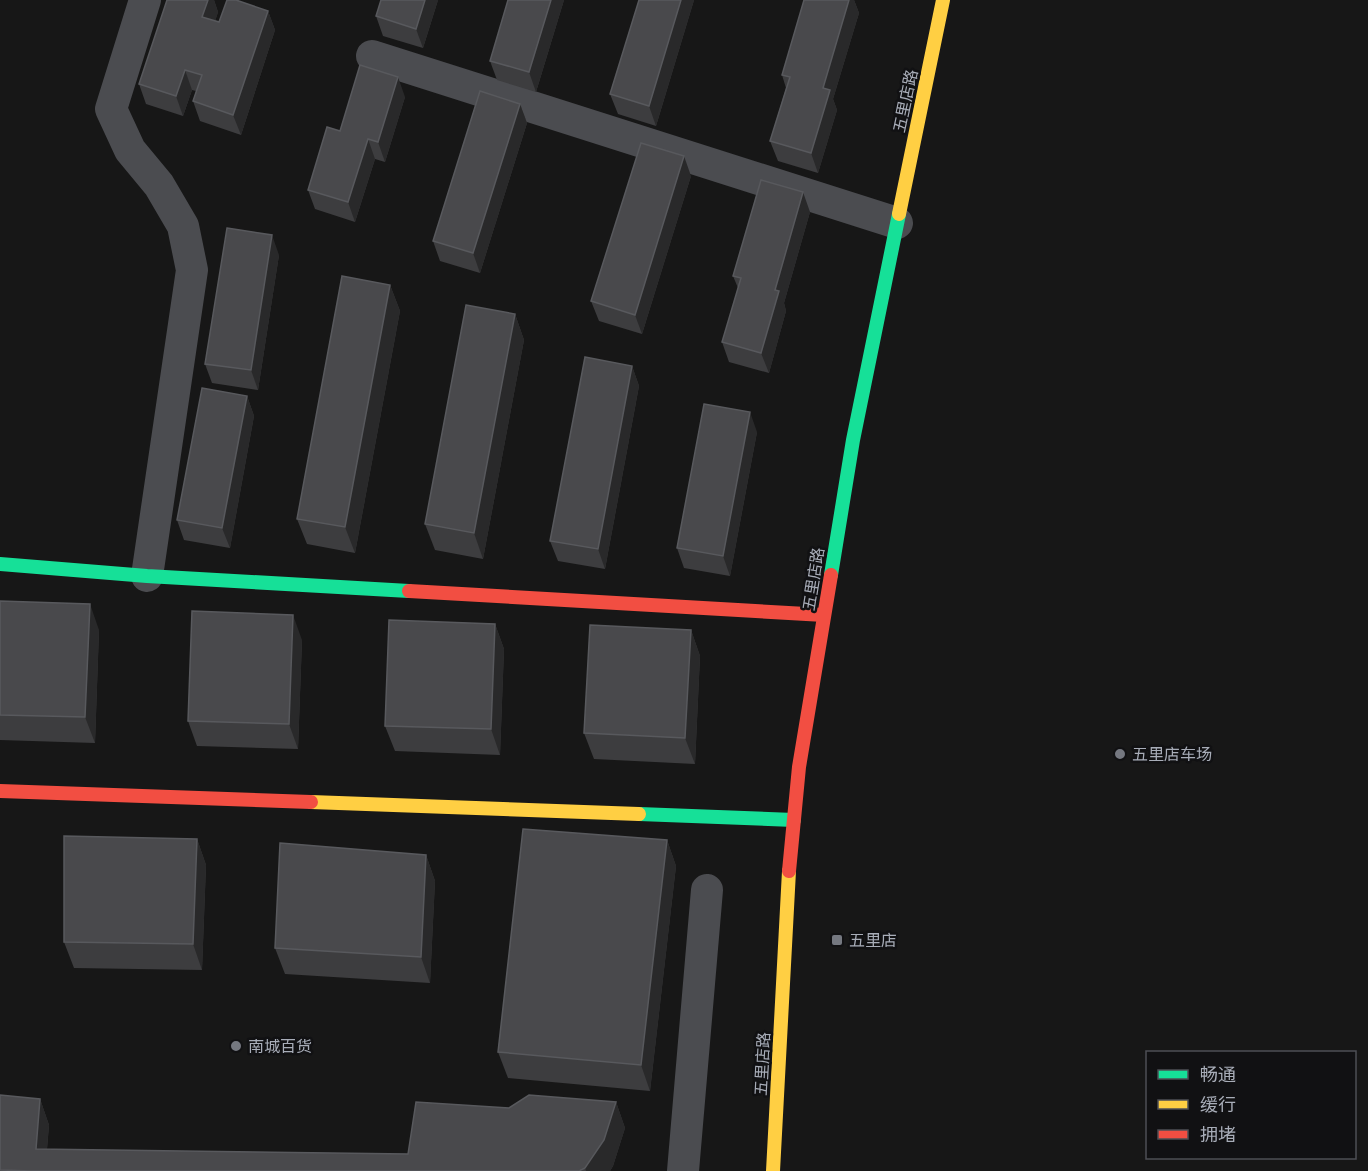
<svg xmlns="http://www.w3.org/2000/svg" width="1368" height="1171" viewBox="0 0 1368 1171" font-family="Mulish,'Noto Sans SC',sans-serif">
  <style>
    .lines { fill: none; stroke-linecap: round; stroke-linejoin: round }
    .street { stroke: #4b4c50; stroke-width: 32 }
    .fast { stroke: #16e098; stroke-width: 14 }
    .slow { stroke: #ffcf43; stroke-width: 14 }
    .jam { stroke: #f24e42; stroke-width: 14 }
    .wall { fill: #3d3d3f }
    .shaded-wall { fill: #29292a }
    .building { fill: #49494c; stroke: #58595d; stroke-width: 1.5 }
    .poi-dot { fill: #757880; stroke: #111113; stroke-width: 2 }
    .labels { text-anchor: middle; stroke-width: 5; stroke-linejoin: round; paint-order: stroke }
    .street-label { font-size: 16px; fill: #a8adb8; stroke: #111113 }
    .poi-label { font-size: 16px; fill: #a8adb8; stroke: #111113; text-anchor: start }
  </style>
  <rect width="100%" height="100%" fill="#171717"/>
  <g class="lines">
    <g class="street">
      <polyline points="145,0 111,109 130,150 159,185 183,226 192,270 147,576"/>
      <polyline points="372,56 897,223"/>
      <polyline points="683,1171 707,890"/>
    </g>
    <g class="fast">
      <polyline points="0,564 147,576 409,591"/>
      <polyline points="831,575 853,440 899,214"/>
      <polyline points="639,814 794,820"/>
    </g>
    <g class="slow">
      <polyline points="899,214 943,0"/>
      <polyline points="311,802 639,814"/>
      <polyline points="773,1171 789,871"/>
    </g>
    <g class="jam">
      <polyline points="409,591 824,615"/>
      <polyline points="0,791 311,802"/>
      <polyline points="789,871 799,767 831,575"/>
    </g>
  </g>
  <g class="wall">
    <polygon points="167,0 214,0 218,12 215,21 219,22 268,11 275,30 241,135 200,121 193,101 196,91 192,90 183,116 146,104 139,84"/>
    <polygon points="438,0 423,48 383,36 376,16"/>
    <polygon points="508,0 564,0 536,92 497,80 490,61"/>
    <polygon points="639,0 694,0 656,126 618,114 610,94"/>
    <polygon points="804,0 854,0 859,13 833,99 837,110 818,173 778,161 770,141 786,88 782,75"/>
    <polygon points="405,97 385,162 375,159 355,222 315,209 308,190 340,131"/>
    <polygon points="520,104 527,123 480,273 440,261 433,241"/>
    <polygon points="691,176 642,334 599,321 591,301"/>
    <polygon points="810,212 784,303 786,311 769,373 729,362 722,342 738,288 733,276"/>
    <polygon points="279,255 258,390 212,383 205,364"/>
    <polygon points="390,285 400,311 355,553 307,544 297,519"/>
    <polygon points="515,314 524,340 483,559 435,550 425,524"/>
    <polygon points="632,366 639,386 605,569 558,561 550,541"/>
    <polygon points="247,396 254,416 230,548 184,540 177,520"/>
    <polygon points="757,432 730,576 684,568 677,548"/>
    <polygon points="0,601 99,630 95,743 0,740"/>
    <polygon points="495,624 504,649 500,755 395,751 385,726"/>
    <polygon points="691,630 700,656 695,764 594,759 584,733"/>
    <polygon points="302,640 298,749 197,746 188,721"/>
    <polygon points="197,839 206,865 202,970 74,968 64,942"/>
    <polygon points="667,840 676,866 650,1091 508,1078 498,1052"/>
    <polygon points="426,855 435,881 430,983 285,974 275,948"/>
    <polygon points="0,1095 40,1099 49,1125 47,1149 408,1154 509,1108 616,1102 625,1128 613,1166 610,1171 0,1171"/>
  </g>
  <g class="shaded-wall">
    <polygon points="208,0 214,0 218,12 210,37 202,17"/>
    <polygon points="425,0 438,0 423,48 416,29"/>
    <polygon points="551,0 564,0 536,92 529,72"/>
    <polygon points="681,0 694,0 656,126 649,106"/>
    <polygon points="849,0 854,0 859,13 833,99 837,110 818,173 811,153 823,88"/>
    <polygon points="268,11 275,30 241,135 233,115"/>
    <polygon points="185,70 192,90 183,116 176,96"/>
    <polygon points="398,77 405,97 385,162 378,142"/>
    <polygon points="520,104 527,123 480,273 473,253"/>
    <polygon points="368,139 375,159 355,222 348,202"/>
    <polygon points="684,156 691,176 642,334 635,315"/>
    <polygon points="803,192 810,212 784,303 786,311 769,373 761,353 775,290"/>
    <polygon points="272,235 279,255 258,390 251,370"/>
    <polygon points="390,285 400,311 355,553 345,527"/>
    <polygon points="515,314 524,340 483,559 474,533"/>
    <polygon points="632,366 639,386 605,569 598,549"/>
    <polygon points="247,396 254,416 230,548 222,528"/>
    <polygon points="750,412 757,432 730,576 723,556"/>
    <polygon points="90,604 99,630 95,743 85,717"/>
    <polygon points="293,615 302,640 298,749 289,724"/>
    <polygon points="495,624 504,649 500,755 491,729"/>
    <polygon points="691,630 700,656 695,764 685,738"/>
    <polygon points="197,839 206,865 202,970 193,944"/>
    <polygon points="667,840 676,866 650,1091 641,1065"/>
    <polygon points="426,855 435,881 430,983 421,957"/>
    <polygon points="40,1099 49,1125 45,1171 36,1149"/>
    <polygon points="616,1102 625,1128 613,1166 610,1171 586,1171 585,1168"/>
  </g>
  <g class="building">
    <polygon points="167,0 208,0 202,17 219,22 227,0 236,0 268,11 233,115 193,101 202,75 185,70 176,96 139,84"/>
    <polygon points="381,0 425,0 416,29 376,16"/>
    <polygon points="508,0 551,0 529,72 490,61"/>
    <polygon points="639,0 681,0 649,106 610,94"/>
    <polygon points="804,0 849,0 823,88 830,90 811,153 770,141 790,77 782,75"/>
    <polygon points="360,65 398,77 378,142 368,139 348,202 308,190 327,127 340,131"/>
    <polygon points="480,91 520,104 473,253 433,241"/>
    <polygon points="641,143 684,156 635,315 591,301"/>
    <polygon points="761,180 803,192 775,290 779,291 761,353 722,342 741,278 733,276"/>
    <polygon points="227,228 272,235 251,370 205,364"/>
    <polygon points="342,276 390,285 345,527 297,519"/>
    <polygon points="466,305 515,314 474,533 425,524"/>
    <polygon points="585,357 632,366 598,549 550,541"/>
    <polygon points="202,388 247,396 222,528 177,520"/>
    <polygon points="704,404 750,412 723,556 677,548"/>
    <polygon points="0,601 90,604 85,717 0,715"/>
    <polygon points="192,611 293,615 289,724 188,721"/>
    <polygon points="389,620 495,624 491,729 385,726"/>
    <polygon points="590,625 691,630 685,738 584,733"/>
    <polygon points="523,829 667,840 641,1065 498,1052"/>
    <polygon points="64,836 197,839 193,944 64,942"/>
    <polygon points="280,843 426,855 421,957 275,948"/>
    <polygon points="0,1095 40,1099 36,1149 408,1154 416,1102 509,1108 529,1095 616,1102 604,1140 585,1168 579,1171 32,1171 0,1170"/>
  </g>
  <g class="poi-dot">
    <circle cx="1120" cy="754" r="6"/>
    <rect x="831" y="934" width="12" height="12" rx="3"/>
    <circle cx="236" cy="1046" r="6"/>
  </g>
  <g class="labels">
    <g class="street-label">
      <text transform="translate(905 101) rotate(-78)" y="6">五里店路</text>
      <text transform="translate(813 579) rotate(-81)" y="6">五里店路</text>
      <text transform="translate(762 1064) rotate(-87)" y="6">五里店路</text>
    </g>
    <g class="poi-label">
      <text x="1132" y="760">五里店车场</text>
      <text x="849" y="946">五里店</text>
      <text x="248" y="1052">南城百货</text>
    </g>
  </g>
  <rect x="1146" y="1051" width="210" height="108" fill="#111113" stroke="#4d4f55" stroke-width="1.5"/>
  <rect x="1158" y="1070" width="30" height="9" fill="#16e098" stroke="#4d4f55" stroke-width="1.5"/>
  <text x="1200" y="1081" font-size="18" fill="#a8adb8">畅通</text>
  <rect x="1158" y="1100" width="30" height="9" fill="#ffcf43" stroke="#4d4f55" stroke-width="1.5"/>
  <text x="1200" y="1111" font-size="18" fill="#a8adb8">缓行</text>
  <rect x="1158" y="1130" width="30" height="9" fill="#f24e42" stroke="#4d4f55" stroke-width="1.5"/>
  <text x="1200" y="1141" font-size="18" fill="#a8adb8">拥堵</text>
</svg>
